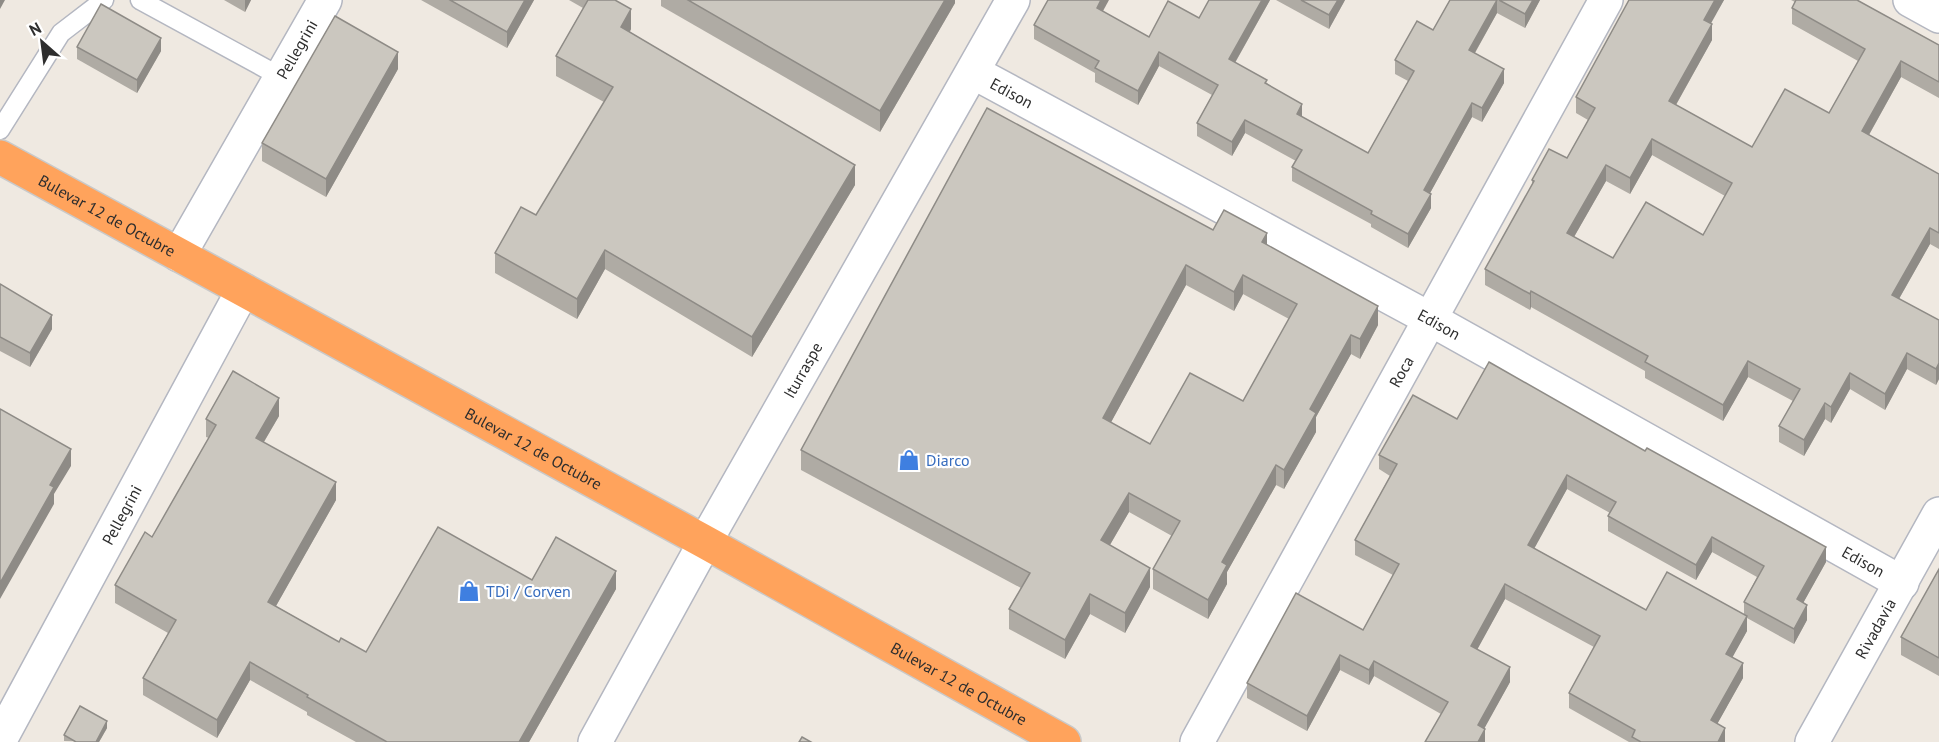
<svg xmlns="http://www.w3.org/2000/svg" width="1939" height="742" viewBox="0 0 1939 742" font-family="'PT Sans',sans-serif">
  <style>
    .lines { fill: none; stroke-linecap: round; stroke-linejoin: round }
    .lane-casing { stroke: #b4b7c1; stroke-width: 21 }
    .street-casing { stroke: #b4b7c1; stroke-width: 36 }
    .secondary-casing { stroke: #b4b7c1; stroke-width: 36 }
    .highway-casing { stroke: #c9c9c9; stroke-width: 36 }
    .lane { stroke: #fff; stroke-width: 18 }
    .street { stroke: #fff; stroke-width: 33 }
    .secondary { stroke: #fff; stroke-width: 33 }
    .highway { stroke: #ffa35c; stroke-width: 33 }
    .wall { fill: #afaba4; fill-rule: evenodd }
    .shaded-wall { fill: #8e8b86 }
    .building { fill: #cbc7bf; stroke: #8e8b86; stroke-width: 1.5; fill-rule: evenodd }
    .labels { text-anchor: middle; stroke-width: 4.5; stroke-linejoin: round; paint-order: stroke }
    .street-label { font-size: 16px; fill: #2e2e2e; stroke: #fff }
    .shop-label { font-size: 16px; fill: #366cbe; stroke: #fff; text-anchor: start }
  </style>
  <rect width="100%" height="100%" fill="#efe9e1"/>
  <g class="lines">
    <defs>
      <g id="lane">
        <polyline points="140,0 281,77"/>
        <polyline points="0,130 61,33 104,0"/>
      </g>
      <g id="street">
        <polyline points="1910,0 1939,16"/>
        <path id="s1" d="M973,72L1430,319L1902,583"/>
        <path id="s2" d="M179,255L325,0"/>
        <path id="s3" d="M0,740L243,290"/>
        <path id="s4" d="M595,742L705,542L1013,0"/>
        <path id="s5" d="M1197,742L1606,0"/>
      </g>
      <g id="secondary">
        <path id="s6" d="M1812,742L1939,514"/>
      </g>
      <g id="highway">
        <path id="s7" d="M0,157L705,542L1064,742"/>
      </g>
    </defs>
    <use href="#lane" class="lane-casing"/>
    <use href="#street" class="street-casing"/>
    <use href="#secondary" class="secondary-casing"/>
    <use href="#highway" class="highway-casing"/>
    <use href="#lane" class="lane"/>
    <use href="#street" class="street"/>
    <use href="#secondary" class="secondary"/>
    <use href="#highway" class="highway"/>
  </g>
  <g class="wall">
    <polygon points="224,0 251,0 245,12"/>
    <polygon points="421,0 534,0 507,48"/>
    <polygon points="569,0 615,0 631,29 630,32 855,185 752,357 605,269 577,319 495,273 495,253 536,215 604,102 556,76 556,56 583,8"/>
    <polygon points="661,0 955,0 955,3 880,132 661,6"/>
    <polygon points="1270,0 1235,63 1267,83 1302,117 1368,153 1408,81 1395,74 1395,60 1433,30 1450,0 1540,0 1525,28 1497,13 1475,53 1504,83 1482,122 1472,117 1430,193 1431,208 1408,248 1371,227 1371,224 1292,181 1292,167 1296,161 1245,133 1232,156 1197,136 1197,123 1212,95 1159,66 1138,105 1095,82 1095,73 1034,39 1034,25 1102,11 1149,37 1199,18"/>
    <polygon points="1276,0 1345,0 1329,29"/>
    <path d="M1629,0H1724L1710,23L1712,40L1676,105L1752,147L1829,113L1858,61L1792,24V8L1795,2L1791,0H1857L1939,45V98L1901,77L1869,135L1939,174V249L1930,244L1899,299L1939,320V379L1936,385L1907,369L1885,410L1850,389L1831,423L1825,419L1804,456L1779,442V426L1793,401L1748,377L1723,421L1645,378V371L1531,307L1530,310L1485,285V269L1532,185V180L1567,158L1588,120L1576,113V97ZM1652,155L1725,196L1703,235L1613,258L1574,237L1606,181L1630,194Z"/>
    <polygon points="77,47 161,51 137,93 77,59"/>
    <polygon points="398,69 326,197 262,161 262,143"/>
    <path d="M1213,230L1267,245L1378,325L1360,359L1351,354L1316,417V432L1284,489L1276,485L1227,572V584L1208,619L1153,589V569L1172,536L1129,512L1110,545L1150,587L1125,633L1090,614L1065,659L1009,629V609L1021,588L801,470V450ZM1186,285L1234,311L1243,294L1289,319L1243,401L1150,444L1111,422Z"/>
    <polygon points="0,284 52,329 30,367 0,351"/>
    <polygon points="279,416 264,442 336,500 276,606 339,642 366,652 532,580 616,589 529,742 356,742 307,715 307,712 250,680 217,738 143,695 143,678 168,633 115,603 115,585 152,537 209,438 206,437 206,419"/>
    <path d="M1457,419L1826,562L1803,603L1807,620L1794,644L1747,618V631L1732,657L1743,678L1717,724L1725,742H1629L1569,708V693L1594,647L1505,599L1477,649L1510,682L1484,728L1485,742L1441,714L1374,676L1369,685L1340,670L1307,731L1247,698V683L1363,630L1393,575L1355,555V540L1390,476L1379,469V455ZM1567,489L1610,513L1608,516V531L1696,580L1712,552L1757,577L1744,602V615L1646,610L1534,548Z"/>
    <polygon points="1939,569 1939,676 1901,655 1901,637"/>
    <polygon points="107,728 99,742 64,741 64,735"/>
  </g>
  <g class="shaded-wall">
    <polygon points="0,0 5,0 0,9"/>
    <polygon points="245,0 251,0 245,12"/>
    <polygon points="525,0 534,0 507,48 507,32"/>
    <polygon points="945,0 955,0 955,3 880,132 880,111"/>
    <polygon points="1101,0 1109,0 1097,22 1097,8"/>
    <polygon points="1262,0 1270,0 1229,73 1229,59"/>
    <polygon points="1338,0 1345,0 1329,29 1329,15"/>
    <polygon points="1497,0 1497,13 1469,63 1469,50"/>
    <polygon points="1533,0 1540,0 1525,28 1525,14"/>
    <polygon points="1715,0 1724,0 1704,36 1704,20"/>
    <polygon points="631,9 631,29 621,47 621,27"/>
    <polygon points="1712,24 1712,40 1669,117 1669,101"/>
    <polygon points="161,38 161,51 137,93 137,80"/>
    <polygon points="398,52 398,69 326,197 326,179"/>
    <polygon points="1159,52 1159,66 1138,105 1138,91"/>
    <polygon points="1901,61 1901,77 1862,147 1862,131"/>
    <polygon points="1504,69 1504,83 1482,122 1482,108"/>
    <polygon points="1472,103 1472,117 1424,204 1424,190"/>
    <polygon points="1302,104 1302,117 1297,114"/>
    <polygon points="1245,120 1245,133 1232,156 1232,142"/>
    <polygon points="1652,139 1652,155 1630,194 1630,178"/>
    <polygon points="855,165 855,185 752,357 752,337"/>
    <polygon points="1606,165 1606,181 1567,249 1567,233"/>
    <polygon points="1431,194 1431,208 1408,248 1408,234"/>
    <polygon points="1930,228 1930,244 1892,311 1892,295"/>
    <polygon points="1267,233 1267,253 1262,242"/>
    <polygon points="605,250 605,269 577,319 577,299"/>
    <polygon points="1186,265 1186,285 1103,437 1103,418"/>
    <polygon points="1243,275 1243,294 1234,311 1234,292"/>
    <polygon points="1531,291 1531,307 1530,310 1530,294"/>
    <polygon points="1378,306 1378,325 1360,359 1360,339"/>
    <polygon points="52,315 52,329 30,367 30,353"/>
    <polygon points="1351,335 1351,354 1316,417 1316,432 1284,489 1284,470 1310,409"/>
    <polygon points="1907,353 1907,369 1885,410 1885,394"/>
    <polygon points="1748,361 1748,377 1723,421 1723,405"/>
    <polygon points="1939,363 1939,379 1936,385 1936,369"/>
    <polygon points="1850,373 1850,389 1831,423 1831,407"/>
    <polygon points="279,398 279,416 256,455 256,438"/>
    <polygon points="1825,403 1825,419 1804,456 1804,440"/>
    <polygon points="71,449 71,466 54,494 54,504 0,599 0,583 50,485"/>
    <polygon points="1276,465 1276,485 1227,572 1227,584 1208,619 1208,600 1222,562"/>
    <polygon points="1567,475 1567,489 1528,560 1528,545"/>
    <polygon points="336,482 336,500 268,620 268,602"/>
    <polygon points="1129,493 1129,512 1101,560 1101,540"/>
    <polygon points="1712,537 1712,552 1696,580 1696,565"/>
    <polygon points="1826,547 1826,562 1797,614 1797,599"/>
    <polygon points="1150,568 1150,587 1125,633 1125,613"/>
    <polygon points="616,571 616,589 529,742 519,742"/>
    <polygon points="1505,584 1505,599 1471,661 1471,646"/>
    <polygon points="1090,594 1090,614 1065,659 1065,640"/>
    <polygon points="1807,605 1807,620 1794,644 1794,629"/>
    <polygon points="1747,616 1747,631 1726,669 1726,654"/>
    <polygon points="1340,655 1340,670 1307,731 1307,716"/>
    <polygon points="1374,661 1374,676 1369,685 1369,670"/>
    <polygon points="250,662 250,680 217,738 217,720"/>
    <polygon points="1743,663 1743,678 1711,735 1711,720"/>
    <polygon points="1510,667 1510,682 1478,740 1478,725"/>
    <polygon points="107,721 107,728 99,742 96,742"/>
    <polygon points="1725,728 1725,742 1718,742"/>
    <polygon points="1485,729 1485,742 1478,742"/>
  </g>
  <g class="building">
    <polygon points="450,0 525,0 507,32"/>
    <polygon points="588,0 615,0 631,9 621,27 855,165 752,337 605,250 577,299 495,253 521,207 536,215 613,87 556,56"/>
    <polygon points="688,0 945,0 880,111"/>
    <polygon points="1048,0 1101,0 1097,8 1149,37 1168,1 1199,18 1209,0 1262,0 1229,59 1267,80 1265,83 1302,104 1297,114 1368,153 1414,71 1395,60 1417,21 1433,30 1450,0 1497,0 1469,50 1504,69 1482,108 1472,103 1424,190 1431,194 1408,234 1371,214 1372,211 1292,167 1302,150 1245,120 1232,142 1197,123 1218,85 1159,52 1138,91 1095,68 1099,61 1034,25"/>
    <polygon points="1301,0 1338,0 1329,15"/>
    <polygon points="1499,0 1533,0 1525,14"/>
    <path d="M1629,0H1715L1704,20L1712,24L1669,101L1752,147L1785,89L1829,113L1865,49L1792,8L1796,0H1857L1939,45V82L1901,61L1862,131L1939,174V233L1930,228L1892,295L1939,320V363L1936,369L1907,353L1885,394L1850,373L1831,407L1825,403L1804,440L1779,426L1800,389L1748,361L1723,405L1645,362L1648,356L1531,291L1530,294L1485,269L1534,181L1532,180L1549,149L1567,158L1595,108L1576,97ZM1652,139L1732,183L1703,235L1646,202L1613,258L1567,233L1606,165L1630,178Z"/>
    <polygon points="101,4 161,38 137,80 77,47"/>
    <polygon points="335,16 398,52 326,179 262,143"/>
    <path d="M987,108L1213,230L1224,210L1267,233L1262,242L1378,306L1360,339L1351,335L1310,409L1316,413L1284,470L1276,465L1222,562L1227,565L1208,600L1153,569L1180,521L1129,493L1101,540L1150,568L1125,613L1090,594L1065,640L1009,609L1030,573L801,450ZM1186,265L1234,292L1243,275L1297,304L1243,401L1190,373L1150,444L1103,418Z"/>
    <polygon points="0,284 52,315 30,353 0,337"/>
    <polygon points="1489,362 1645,451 1647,448 1826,547 1797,599 1807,605 1794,629 1744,602 1764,566 1712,537 1696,565 1608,516 1616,502 1567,475 1528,545 1646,610 1667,572 1747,616 1726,654 1743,663 1711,720 1725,728 1718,742 1641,742 1632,737 1635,730 1569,693 1600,636 1505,584 1471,646 1510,667 1478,725 1485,729 1478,742 1425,742 1448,702 1374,661 1369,670 1340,655 1307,716 1247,683 1296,593 1363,630 1399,564 1355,540 1397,464 1379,455 1413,395 1457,419"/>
    <polygon points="233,371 279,398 256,438 336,482 268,602 339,642 341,638 366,652 438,527 532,580 556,537 616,571 519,742 387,742 307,697 308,695 250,662 217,720 143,678 176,620 115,585 145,532 152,537 216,425 206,419"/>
    <polygon points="0,409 71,449 50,485 54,487 0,583"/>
    <polygon points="1939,569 1939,658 1901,637"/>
    <polygon points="80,706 107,721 96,742 76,742 64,735"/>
    <polygon points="802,737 811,742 799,742"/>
  </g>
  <defs>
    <symbol id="shop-bare" viewBox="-9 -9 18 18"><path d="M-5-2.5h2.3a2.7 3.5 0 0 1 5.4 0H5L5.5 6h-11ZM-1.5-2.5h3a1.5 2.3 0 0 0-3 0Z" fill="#3f7fe0" stroke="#fff" stroke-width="2.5" paint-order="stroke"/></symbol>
  </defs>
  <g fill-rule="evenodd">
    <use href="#shop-bare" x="894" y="445" width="30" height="30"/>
    <use href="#shop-bare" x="454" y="576" width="30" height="30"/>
  </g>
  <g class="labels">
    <g class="street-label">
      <text dy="6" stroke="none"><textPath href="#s2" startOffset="237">Pellegrini</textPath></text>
      <text dy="6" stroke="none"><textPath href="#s1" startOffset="44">Edison</textPath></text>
      <text dy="6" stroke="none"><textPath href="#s7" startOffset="122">Bulevar 12 de Octubre</textPath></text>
      <text dy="6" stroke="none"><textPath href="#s1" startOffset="530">Edison</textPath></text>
      <text dy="6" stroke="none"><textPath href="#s4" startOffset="426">Iturraspe</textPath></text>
      <text dy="6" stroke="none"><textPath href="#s5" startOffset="423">Roca</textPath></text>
      <text dy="6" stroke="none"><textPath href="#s7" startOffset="608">Bulevar 12 de Octubre</textPath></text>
      <text dy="6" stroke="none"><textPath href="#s3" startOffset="256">Pellegrini</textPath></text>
      <text dy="6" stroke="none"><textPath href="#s1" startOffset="1016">Edison</textPath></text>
      <text dy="6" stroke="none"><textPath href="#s6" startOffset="130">Rivadavia</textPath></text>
      <text dy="6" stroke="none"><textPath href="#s7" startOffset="1094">Bulevar 12 de Octubre</textPath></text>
    </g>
    <g class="shop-label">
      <text x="926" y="466">Diarco</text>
      <text x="486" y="597">TDi / Corven</text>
    </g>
  </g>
  <g transform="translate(42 42) rotate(332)" stroke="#ffffff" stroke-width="4.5" paint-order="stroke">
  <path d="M0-4.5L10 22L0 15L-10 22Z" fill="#2e2e2e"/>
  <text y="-9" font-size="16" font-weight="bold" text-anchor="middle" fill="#2e2e2e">N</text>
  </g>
</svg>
